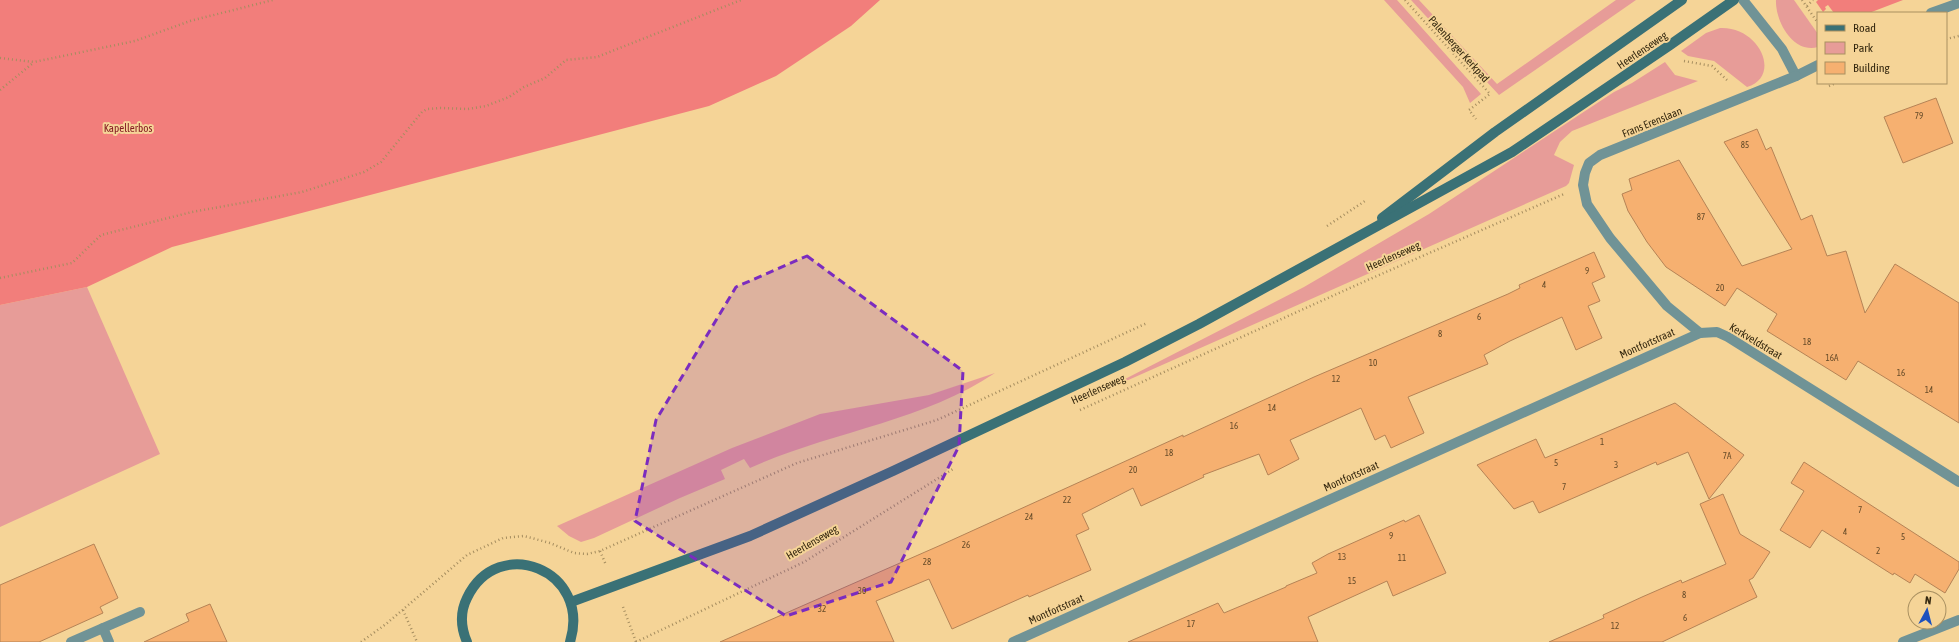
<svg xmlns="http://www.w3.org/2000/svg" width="1959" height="642" viewBox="0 0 1959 642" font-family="'Asap Condensed',sans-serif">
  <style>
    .green { fill: #e79c98 }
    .forest { fill: #f27e7b }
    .building { fill: #f6b070; stroke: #b58356 }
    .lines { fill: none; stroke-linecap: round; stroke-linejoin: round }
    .path { stroke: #a58d5f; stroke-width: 2.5; stroke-dasharray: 1 3; stroke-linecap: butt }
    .service { stroke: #709396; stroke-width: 10 }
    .minor { stroke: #709396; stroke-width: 10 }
    .secondary { stroke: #3a7176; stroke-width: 10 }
    .marked { fill: #7b2cbf; fill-opacity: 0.2; stroke: #7b2cbf; stroke-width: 3; stroke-dasharray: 8 5; stroke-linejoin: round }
    .labels { text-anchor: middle; stroke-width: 4; stroke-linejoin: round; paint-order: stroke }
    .number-label { font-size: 9px; fill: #664b28 }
    .street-label { font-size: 11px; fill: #362910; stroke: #f5d497 }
    .park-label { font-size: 11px; fill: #831a22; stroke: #f5d497 }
  </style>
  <rect width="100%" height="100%" fill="#f5d497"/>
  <g class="green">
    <polygon points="1384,0 1397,0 1481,94 1470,103 1463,87"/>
    <polygon points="1411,0 1419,0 1497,84 1616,0 1636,0 1499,95"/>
    <path d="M1776,0H1794L1818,34V47C1793,54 1775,21 1776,0Z"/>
    <path d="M1720,28C1760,26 1782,77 1747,87L1714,61L1688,56L1681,51L1706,33Z"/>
    <polygon points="1665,62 1675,75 1698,81 1572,131 1560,142 1554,155 1574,165 1569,183 1566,186 1090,397 1304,287 1429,214 1614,92 1632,83"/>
    <polygon points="87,287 160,454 0,527 0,305"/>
    <path d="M995,373C922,422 829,432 750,468L744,459L721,470L725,479L680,498L594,538L581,542L569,536L557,526L732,448L820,414L929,395Z"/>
  </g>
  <g class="forest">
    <polygon points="0,0 880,0 851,26 776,76 709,106 172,247 87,287 0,305"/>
    <polygon points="1818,0 1903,0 1869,13 1834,13 1828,5 1825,7 1826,9 1823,12 1816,2"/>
  </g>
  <g class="building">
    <polygon points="1936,98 1953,143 1903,163 1884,117"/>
    <polygon points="1757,129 1766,150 1771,147 1801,220 1812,215 1827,256 1846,251 1865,313 1895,264 1959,303 1959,423 1858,361 1846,380 1767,331 1777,314 1737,288 1725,306 1666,267 1647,242 1628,211 1622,194 1632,190 1629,179 1679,160 1742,266 1792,249 1724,142"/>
    <polygon points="1594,252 1605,277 1592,283 1600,301 1588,306 1602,338 1576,350 1562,317 1510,341 1484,355 1488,364 1408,397 1424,433 1391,448 1385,435 1375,440 1361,408 1290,440 1299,459 1268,475 1259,454 1203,475 1204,477 1141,506 1133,488 1082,514 1089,529 1076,535 1091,570 1029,597 1028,595 952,629 929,579 876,601 894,642 720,642 941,545 1183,435 1183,437 1314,377 1508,294 1520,288 1519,285"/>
    <polygon points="1675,403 1744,455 1709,499 1688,452 1657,465 1656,462 1539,513 1533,501 1514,509 1477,465 1536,439 1545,458"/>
    <polygon points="1804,462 1959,562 1959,569 1945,593 1915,574 1910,583 1894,573 1893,575 1822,530 1810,548 1780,530 1804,491 1791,483"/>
    <polygon points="1723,494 1740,534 1770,552 1753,578 1749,580 1757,597 1662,642 1549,642 1604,618 1603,615 1642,597 1681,580 1682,583 1726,564 1700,504"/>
    <polygon points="1419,515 1446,573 1393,596 1387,581 1308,617 1318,642 1128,642 1218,603 1224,613 1286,587 1286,586 1317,573 1312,563 1328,554 1404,520 1405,522"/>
    <polygon points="94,544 118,598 100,607 103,613 39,642 0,642 0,585"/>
    <polygon points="210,604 227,642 144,642 189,621 186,614"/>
  </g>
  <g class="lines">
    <g class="path">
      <polyline points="1405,0 1490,94 1469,110 1476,119"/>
      <polyline points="1802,0 1818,23"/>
      <polyline points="1807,6 1813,0"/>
      <polyline points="1946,39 1959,36"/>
      <polyline points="0,58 34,62 135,41 190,21 273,0"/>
      <polyline points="1684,61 1712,66 1727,80"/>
      <polyline points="1829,86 1836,83"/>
      <polyline points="0,90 33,63"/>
      <polyline points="1327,226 1365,201"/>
      <polyline points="0,278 72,263 101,235 192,212 302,192 364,172 381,162 422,112 427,109 441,108 468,109 486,106 509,97 524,87 545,78 566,60 597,57 741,0"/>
      <polyline points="1080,410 1370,279 1564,194"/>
      <polyline points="600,551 606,565"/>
      <polyline points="623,607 636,642"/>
      <polyline points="403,610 417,642"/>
      <polyline points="361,642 386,624 467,555 503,538 524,536 550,543 574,553 587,554 600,551 797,463 937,420 1147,323"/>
      <polyline points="636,642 804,562 953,469"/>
    </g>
    <g class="service">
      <polyline points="103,628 140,612"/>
      <polyline points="71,642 103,628 109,642"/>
    </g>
    <g class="minor">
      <polyline points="1743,0 1782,49 1796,76 1818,65"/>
      <polyline points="1931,13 1959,3"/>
      <polyline points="1700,333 1667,306 1610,238 1587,204 1583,185 1585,173 1589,163 1600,155 1796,76"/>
      <polyline points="1013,642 1700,333 1717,332 1728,337 1959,482"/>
      <polyline points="1903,642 1959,620"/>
    </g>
    <g class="secondary">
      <polyline points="1382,218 1495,132 1682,0"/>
      <polyline points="571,602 750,536 893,471 1125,362 1199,324 1512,152 1670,45 1734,0"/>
      <path d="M467,642C461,628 460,612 467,598C498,533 592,570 570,642"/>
    </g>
  </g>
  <path class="marked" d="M807,256L963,371L959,446L891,582L786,616L635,521L656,420L736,287Z"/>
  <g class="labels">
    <g class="number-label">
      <text x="1919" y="119">79</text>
      <text x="1745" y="148">85</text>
      <text x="1701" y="220">87</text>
      <text x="1587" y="274">9</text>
      <text x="1544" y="288">4</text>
      <text x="1720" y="291">20</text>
      <text x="1479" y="320">6</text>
      <text x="1440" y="337">8</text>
      <text x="1807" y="345">18</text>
      <text x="1832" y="361">16A</text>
      <text x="1373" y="366">10</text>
      <text x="1901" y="376">16</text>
      <text x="1336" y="382">12</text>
      <text x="1929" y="393">14</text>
      <text x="1272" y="411">14</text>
      <text x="1234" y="429">16</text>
      <text x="1602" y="445">1</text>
      <text x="1169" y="456">18</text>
      <text x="1727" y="459">7A</text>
      <text x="1556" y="466">5</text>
      <text x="1616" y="468">3</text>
      <text x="1133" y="473">20</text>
      <text x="1564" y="490">7</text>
      <text x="1067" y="503">22</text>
      <text x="1860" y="513">7</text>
      <text x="1029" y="520">24</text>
      <text x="1845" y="535">4</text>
      <text x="1391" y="539">9</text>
      <text x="1903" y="540">5</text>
      <text x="966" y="548">26</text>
      <text x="1878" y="554">2</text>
      <text x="1342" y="560">13</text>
      <text x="1402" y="561">11</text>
      <text x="927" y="565">28</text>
      <text x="1352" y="584">15</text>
      <text x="862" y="594">30</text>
      <text x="1684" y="598">8</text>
      <text x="822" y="612">32</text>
      <text x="1685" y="621">6</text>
      <text x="1191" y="627">17</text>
      <text x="1615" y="629">12</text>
    </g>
    <g class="street-label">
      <text transform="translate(1459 49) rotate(48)" y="4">Palenberger Kerkpad</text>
      <text transform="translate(1642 50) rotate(-34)" y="4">Heerlenseweg</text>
      <text transform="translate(1652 122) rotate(-22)" y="4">Frans Erenslaan</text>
      <text transform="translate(1393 256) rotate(-24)" y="4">Heerlenseweg</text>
      <text transform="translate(1756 341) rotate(31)" y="4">Kerkveldstraat</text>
      <text transform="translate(1647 343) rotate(-24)" y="4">Montfortstraat</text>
      <text transform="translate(1098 389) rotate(-24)" y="4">Heerlenseweg</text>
      <text transform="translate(1351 476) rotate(-24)" y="4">Montfortstraat</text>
      <text transform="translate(812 542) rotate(-30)" y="4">Heerlenseweg</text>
      <text transform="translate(1056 609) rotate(-24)" y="4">Montfortstraat</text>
    </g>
    <g class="park-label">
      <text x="128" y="132">Kapellerbos</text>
    </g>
  </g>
  <rect x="1817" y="12" width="130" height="72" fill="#f5d497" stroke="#a99061"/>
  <rect x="1825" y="25" width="20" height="6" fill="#3a7176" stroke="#a99061"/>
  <text x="1853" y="32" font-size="12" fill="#362910">Road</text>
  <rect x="1825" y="42" width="20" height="12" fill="#e79c98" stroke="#a99061"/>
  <text x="1853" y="52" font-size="12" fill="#362910">Park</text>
  <rect x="1825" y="62" width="20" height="12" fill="#f6b070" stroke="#a99061"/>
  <text x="1853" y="72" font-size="12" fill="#362910">Building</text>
  <g transform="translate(1927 610) rotate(7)"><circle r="19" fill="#f5d497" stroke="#a99061"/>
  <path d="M0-3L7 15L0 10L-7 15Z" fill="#1d51be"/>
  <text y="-6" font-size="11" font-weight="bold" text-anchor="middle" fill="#362910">N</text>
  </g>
</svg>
